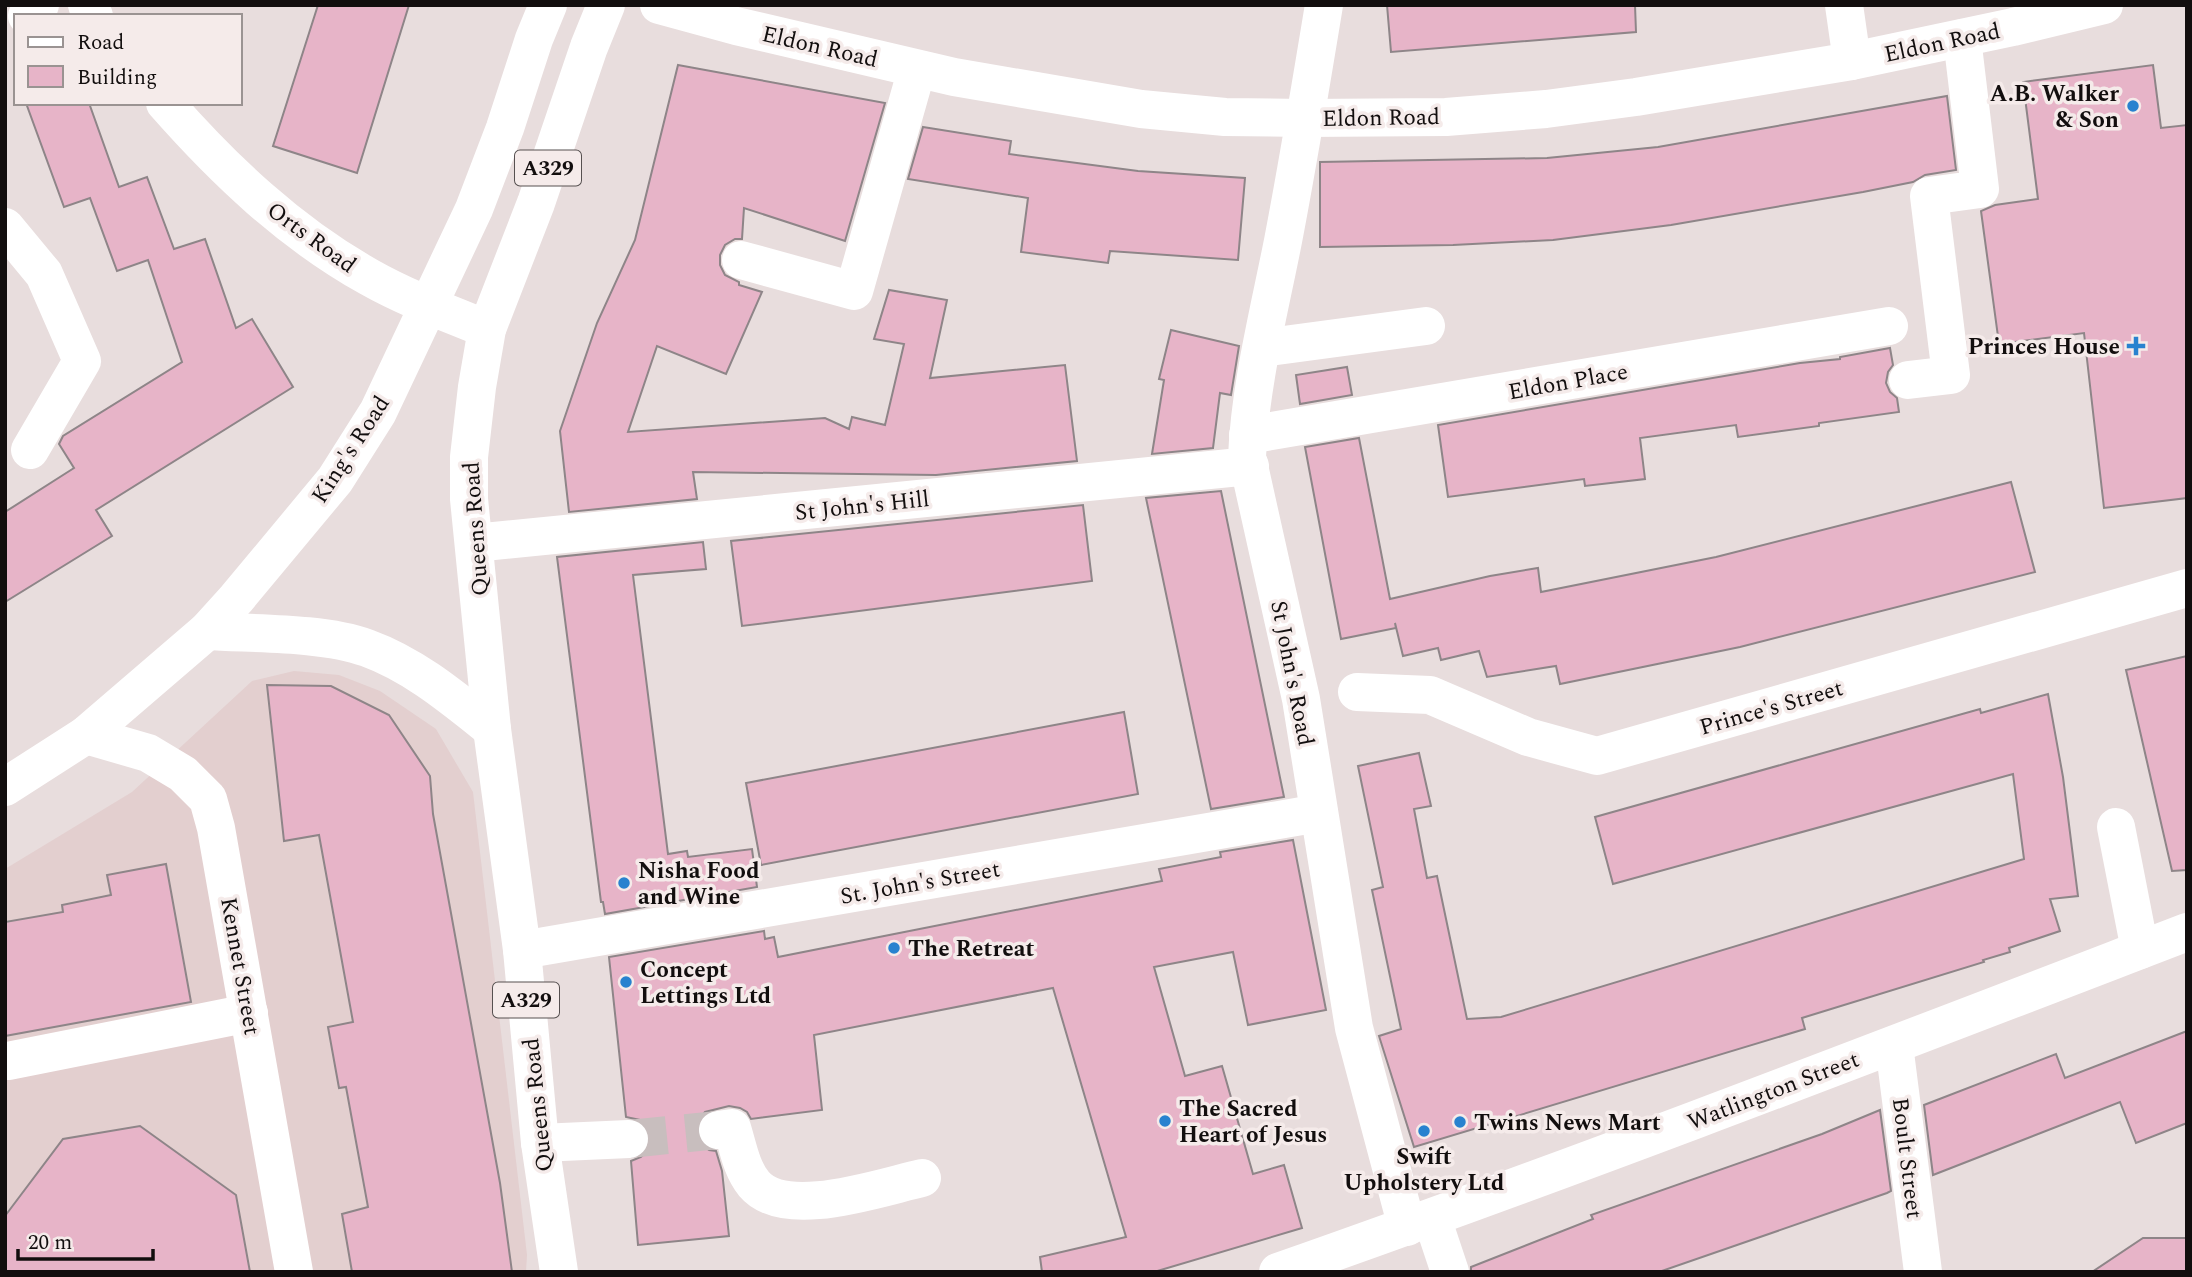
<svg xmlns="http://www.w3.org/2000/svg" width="2192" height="1277" viewBox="0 0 2192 1277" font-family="Spectral,serif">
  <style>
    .built { fill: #e3cfcf }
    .building { fill: #e7b4c8; stroke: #8e8588; stroke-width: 2 }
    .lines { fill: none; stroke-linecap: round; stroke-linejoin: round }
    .minor-tunnel { stroke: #c8bebe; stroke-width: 38; stroke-dasharray: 38 19; stroke-linecap: butt }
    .minor { stroke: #fff; stroke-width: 38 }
    .major { stroke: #fff; stroke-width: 38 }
    .poi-dot { fill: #2882cf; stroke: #f5ebea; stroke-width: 2.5 }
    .labels { text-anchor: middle; stroke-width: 7; stroke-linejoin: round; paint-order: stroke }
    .shield { fill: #f5ebea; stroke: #565050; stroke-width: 2 }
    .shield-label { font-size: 21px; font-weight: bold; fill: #120e0e }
    .street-label { font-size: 23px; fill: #120e0e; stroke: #f5ebea }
    .poi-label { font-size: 23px; font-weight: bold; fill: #120e0e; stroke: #f5ebea; text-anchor: start }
  </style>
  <rect width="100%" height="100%" fill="#e8dddd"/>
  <polygon class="built" points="294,671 339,675 380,691 436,729 473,792 527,1255 526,1272 5,1272 5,869 132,792 252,681"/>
  <g class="building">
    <polygon points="318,5 409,5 357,173 273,146"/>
    <polygon points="1387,5 1635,5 1636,32 1391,52"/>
    <polygon points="678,65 885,103 845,241 744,208 742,239 735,239 725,245 720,255 720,265 725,275 739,282 739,285 762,292 726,374 657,346 628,432 825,418 849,429 852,417 885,425 904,344 874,339 889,290 947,300 930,378 1065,365 1077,461 936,475 693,472 697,499 569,512 560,431 597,323 635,240"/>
    <polygon points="2153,65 2161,128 2187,125 2187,498 2104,508 2084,333 1999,344 1981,211 1995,205 2038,199 2023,82"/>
    <polygon points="1947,96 1956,170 1925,175 1913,182 1863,192 1671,225 1553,240 1453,245 1320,247 1320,162 1547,158 1658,147"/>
    <polygon points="26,103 89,103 119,187 147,177 174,249 205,239 236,328 252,319 293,387 96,510 112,536 5,602 5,512 74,468 59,444 63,436 182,362 148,260 117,271 90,198 64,207"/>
    <polygon points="923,127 1011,141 1009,154 1138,171 1245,178 1238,260 1110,251 1108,263 1021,252 1028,198 908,179"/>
    <polygon points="1171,330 1239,346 1231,395 1220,393 1213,448 1152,454 1164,380 1159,379"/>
    <polygon points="1890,348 1893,365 1888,372 1886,383 1890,392 1897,398 1899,412 1819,423 1819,426 1738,437 1736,425 1640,438 1645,479 1585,486 1584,479 1448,497 1438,425 1800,363 1840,359 1840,357"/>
    <polygon points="1347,367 1352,395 1300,404 1296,375"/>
    <polygon points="1359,438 1390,599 1490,576 1538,568 1541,592 1716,557 2011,482 2035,572 1740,647 1560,684 1556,666 1487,677 1479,651 1441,660 1438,648 1403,656 1395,623 1396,628 1341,639 1305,447"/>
    <polygon points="1221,491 1284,797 1211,809 1146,498"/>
    <polygon points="1083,505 1092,581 742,626 731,541"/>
    <polygon points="703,542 706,569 633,575 668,854 687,851 688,857 752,849 757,887 605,914 603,902 601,902 557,557"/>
    <polygon points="2187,656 2187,870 2172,871 2126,670"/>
    <polygon points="267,685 331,686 389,715 430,776 433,814 500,1183 512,1272 352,1272 342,1214 368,1207 346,1087 339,1088 328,1027 353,1022 319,835 284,841"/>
    <polygon points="2048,694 2063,777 2078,896 2050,899 2060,931 2009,948 2010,952 1983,960 1984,962 1802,1018 1805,1029 1414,1147 1379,1036 1401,1029 1372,890 1383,887 1358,766 1419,753 1431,806 1414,809 1427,878 1437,876 1467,1019 1501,1017 2024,859 2013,774 1613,884 1595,817 1980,709 1981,713"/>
    <polygon points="1124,712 1138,794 761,865 746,783"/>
    <polygon points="1293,840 1326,1010 1248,1025 1233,952 1154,967 1185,1076 1222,1066 1253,1174 1284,1165 1302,1228 1154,1272 1042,1272 1040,1257 1126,1237 1053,988 814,1035 822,1110 751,1119 747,1112 740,1108 729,1106 705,1112 698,1121 696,1132 700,1143 709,1150 716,1151 722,1171 729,1236 638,1245 631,1161 641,1157 648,1150 651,1137 648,1128 640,1120 626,1117 609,957 764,931 765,939 774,937 778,957 1162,881 1159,869 1221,857 1220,852"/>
    <polygon points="166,864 191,1002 5,1036 5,922 63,912 62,905 111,895 107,875"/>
    <polygon points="2187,1031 2187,1123 2136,1143 2120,1102 1933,1175 1924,1105 2056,1054 2065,1078"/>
    <polygon points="1880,1110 1891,1191 1887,1193 1659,1272 1471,1272 1471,1267 1593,1219 1591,1215 1822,1134"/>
    <polygon points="140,1126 236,1195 250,1272 5,1272 5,1216 63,1139"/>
    <polygon points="2143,1238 2187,1238 2187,1272 2092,1272"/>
  </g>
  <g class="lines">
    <polyline class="minor-tunnel" points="629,1139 718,1130"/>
    <g class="minor">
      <polyline points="87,5 94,16"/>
      <polyline points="659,5 736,26 954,77 1141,109 1225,117 1305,118 1446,117 1546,109 1636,97 1852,61 2013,27 2104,5"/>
      <path d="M1324,5C1311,84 1298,163 1283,241C1269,312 1250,385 1247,457L1301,699L1354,1028L1407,1227"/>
      <polyline points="1844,5 1852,61"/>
      <polyline points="27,16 40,5"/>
      <path d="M165,103C224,170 290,233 369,277C406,298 447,313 487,329"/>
      <polyline points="5,227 44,274 82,361 30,450"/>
      <polyline points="741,260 854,291 917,69"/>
      <polyline points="1262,348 1426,326"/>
      <polyline points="1908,380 1951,375 1929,196 1980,189 1962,38"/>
      <polyline points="1248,435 1889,326"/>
      <polyline points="474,543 1250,466"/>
      <polyline points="1357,692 1430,695 1528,737 1597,756 2187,588"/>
      <polyline points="86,735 148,753 183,774 208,799 216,828 294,1272"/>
      <polyline points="2116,827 2140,950"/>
      <polyline points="522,950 1319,813"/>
      <polyline points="1894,1045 1923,1272"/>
      <polyline points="8,1061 249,1013"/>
      <path d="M718,1130L732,1128C738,1147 741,1168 754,1184C785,1221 881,1187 922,1178"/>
      <polyline points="540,1143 629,1139"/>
      <polyline points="1432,1218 1450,1272"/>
      <path d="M1278,1272C1583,1165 1885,1048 2187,932"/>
    </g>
    <g class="major">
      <path d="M207,631C254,634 323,632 367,648C414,665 453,698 492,729"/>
      <polyline points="5,787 86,735 207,631 236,599 335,480 378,412 474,209 505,128 534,39 548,5"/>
      <polyline points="559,1272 540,1143 522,950 492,729 469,499 469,457 477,387 487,329 536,203 589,47 606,5"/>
    </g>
  </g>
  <g class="poi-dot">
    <circle cx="2133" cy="106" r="7"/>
    <path d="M2132.5 335.5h7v7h7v7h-7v7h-7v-7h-7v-7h7z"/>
    <circle cx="624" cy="883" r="7"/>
    <circle cx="894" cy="948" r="7"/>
    <circle cx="626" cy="982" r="7"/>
    <circle cx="1165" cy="1121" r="7"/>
    <circle cx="1460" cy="1122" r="7"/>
    <circle cx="1424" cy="1131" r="7"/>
  </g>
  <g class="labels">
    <g class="shield">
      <rect x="515" y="150.5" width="66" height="35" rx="5"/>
      <rect x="493" y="982.5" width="66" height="35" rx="5"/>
    </g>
    <g class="shield-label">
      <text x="548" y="175">A329</text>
      <text x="526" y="1007">A329</text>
    </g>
    <g class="street-label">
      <text transform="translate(1942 42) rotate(-12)" y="8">Eldon Road</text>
      <text transform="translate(820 46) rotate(13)" y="8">Eldon Road</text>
      <text transform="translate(1381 117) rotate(-1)" y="8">Eldon Road</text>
      <text transform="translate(312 237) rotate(36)" y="8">Orts Road</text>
      <text transform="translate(1568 381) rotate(-10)" y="8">Eldon Place</text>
      <text transform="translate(350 449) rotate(-57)" y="8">King's Road</text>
      <text transform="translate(862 505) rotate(-6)" y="8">St John's Hill</text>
      <text transform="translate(475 529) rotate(-94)" y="8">Queens Road</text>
      <text transform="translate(1293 673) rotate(79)" y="8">St John's Road</text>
      <text transform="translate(1771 707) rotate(-16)" y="8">Prince's Street</text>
      <text transform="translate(920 882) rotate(-10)" y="8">St. John's Street</text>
      <text transform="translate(241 966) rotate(80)" y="8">Kennet Street</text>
      <text transform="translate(1773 1090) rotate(-21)" y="8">Watlington Street</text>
      <text transform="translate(537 1105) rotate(-96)" y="8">Queens Road</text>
      <text transform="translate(1908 1158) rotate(83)" y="8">Boult Street</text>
    </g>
    <g class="poi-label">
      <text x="2119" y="101" text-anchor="end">A.B. Walker<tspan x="2119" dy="26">&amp; Son</tspan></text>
      <text x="2120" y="354" text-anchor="end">Princes House</text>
      <text x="638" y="878">Nisha Food<tspan x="638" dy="26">and Wine</tspan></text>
      <text x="908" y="956">The Retreat</text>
      <text x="640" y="977">Concept<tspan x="640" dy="26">Lettings Ltd</tspan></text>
      <text x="1179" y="1116">The Sacred<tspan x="1179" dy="26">Heart of Jesus</tspan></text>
      <text x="1474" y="1130">Twins News Mart</text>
      <text x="1424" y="1164" text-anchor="middle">Swift<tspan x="1424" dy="26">Upholstery Ltd</tspan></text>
    </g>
  </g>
  <rect width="2192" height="1277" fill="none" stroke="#120e0e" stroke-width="14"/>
  <rect x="14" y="14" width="228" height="91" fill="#f5ebea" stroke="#9a9392" stroke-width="2"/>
  <rect x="28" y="37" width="35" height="10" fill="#ffffff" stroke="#9a9392" stroke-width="2"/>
  <text x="77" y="49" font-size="21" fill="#120e0e">Road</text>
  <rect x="28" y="66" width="35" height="21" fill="#e7b4c8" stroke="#9a9392" stroke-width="2"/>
  <text x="77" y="84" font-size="21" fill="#120e0e">Building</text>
  <path d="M18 1249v10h135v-10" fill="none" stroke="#120e0e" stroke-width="3.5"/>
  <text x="28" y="1249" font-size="21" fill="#120e0e" stroke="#f5ebea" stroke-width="5" paint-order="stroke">20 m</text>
</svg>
